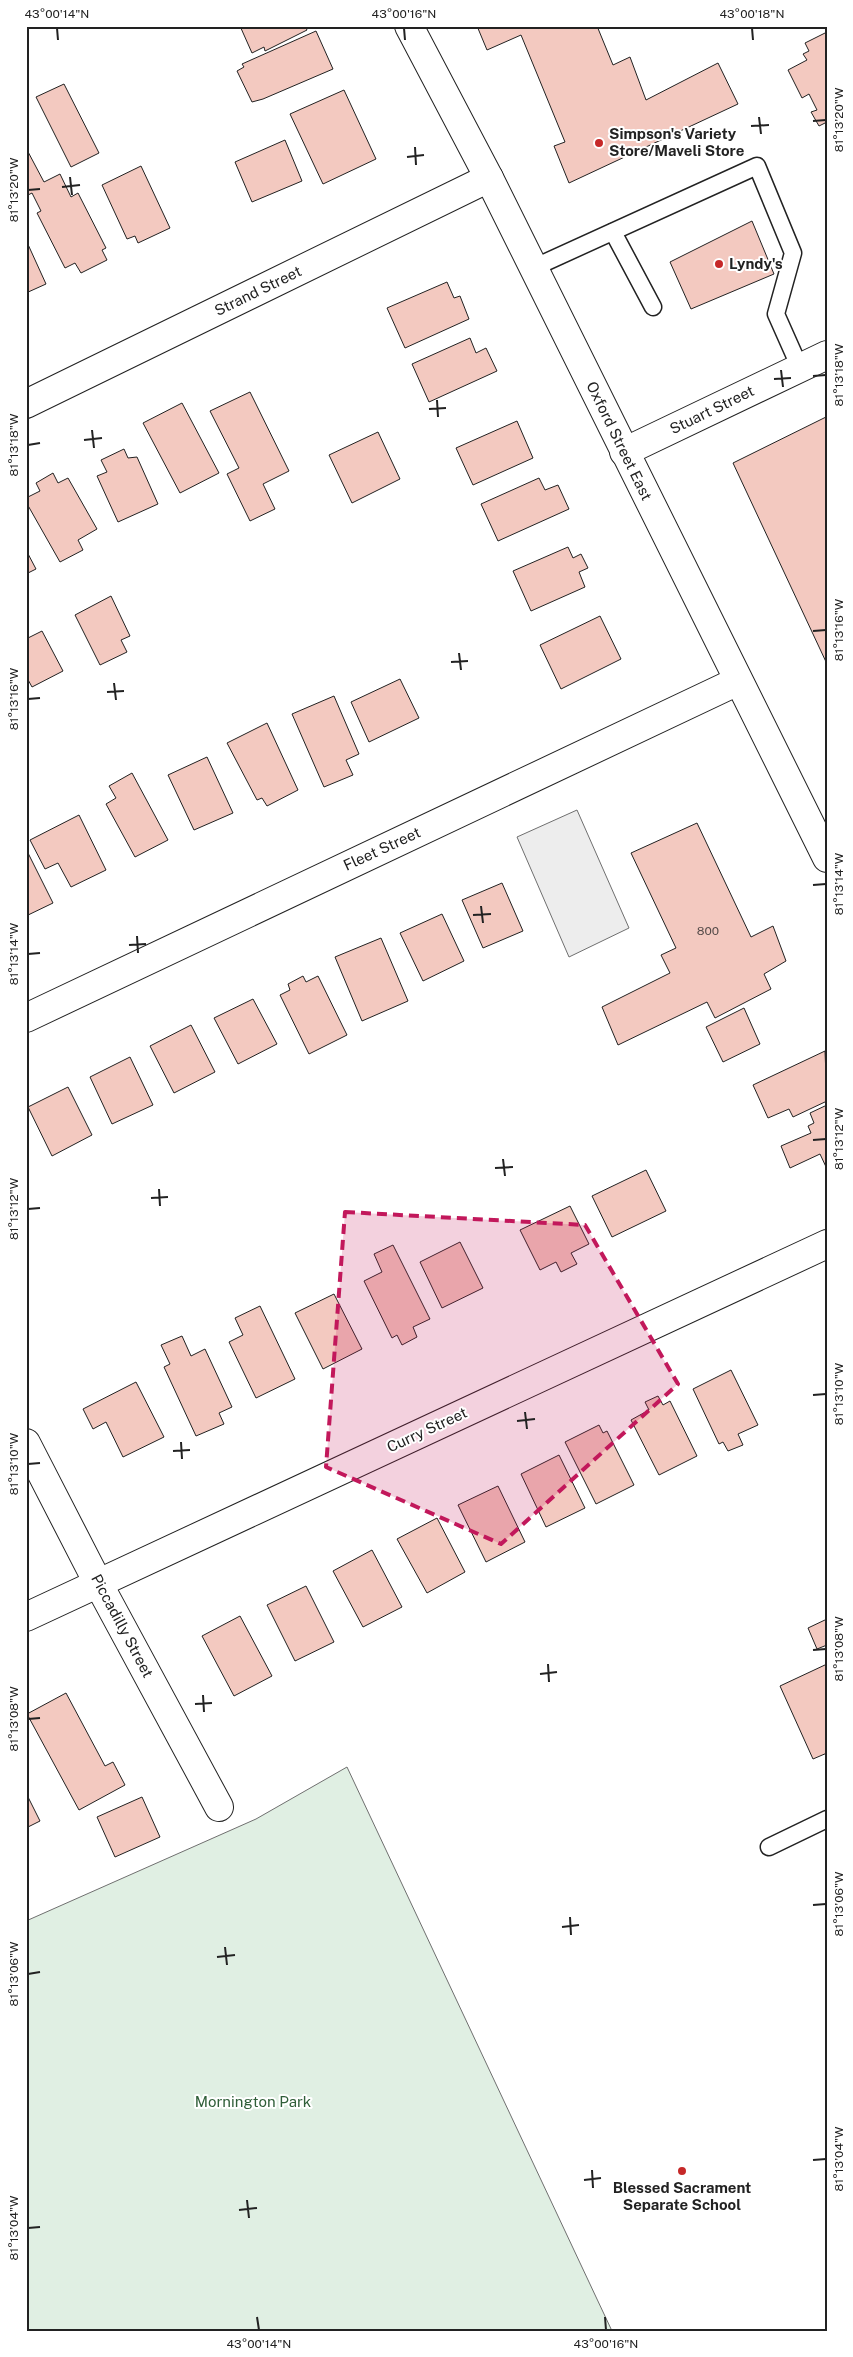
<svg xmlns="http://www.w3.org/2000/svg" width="853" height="2357" viewBox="0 0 853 2357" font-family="'Public Sans',sans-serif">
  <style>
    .green { fill: #e0efe3; stroke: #6f6f6f }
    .parking { fill: #ededed; stroke: #6f6f6f }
    .building { fill: #f3c9c0; stroke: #222 }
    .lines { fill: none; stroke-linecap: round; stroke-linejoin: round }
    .service-casing { stroke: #222; stroke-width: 19 }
    .minor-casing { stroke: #222; stroke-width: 30 }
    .secondary-casing { stroke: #222; stroke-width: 30 }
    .service { stroke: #fff; stroke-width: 16 }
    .minor { stroke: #fff; stroke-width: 28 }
    .secondary { stroke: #fff; stroke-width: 28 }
    .marked { fill: #c2185b; fill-opacity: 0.2; stroke: #c2185b; stroke-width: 4; stroke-dasharray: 10 6; stroke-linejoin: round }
    .ticks { fill: none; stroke: #222; stroke-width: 2 }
    .poi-dot { fill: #c62828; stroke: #fff; stroke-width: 2 }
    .labels { text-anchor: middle; stroke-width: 4; stroke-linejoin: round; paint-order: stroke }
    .number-label { font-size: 12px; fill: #564c4a }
    .poi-label { font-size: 15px; font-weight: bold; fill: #222; stroke: #fff; text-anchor: start }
    .street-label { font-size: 15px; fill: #222; stroke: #fff }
    .park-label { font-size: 15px; fill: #2f5e38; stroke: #fff }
    .neatline { fill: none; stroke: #222; stroke-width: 2 }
    .ticks-label { font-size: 12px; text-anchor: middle; fill: #222 }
  </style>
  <rect width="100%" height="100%" fill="#fff"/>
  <polygon class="green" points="347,1767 612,2331 26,2331 26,1921 256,1819"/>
  <polygon class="parking" points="577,810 629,928 569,957 517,837"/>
  <g class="building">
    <polygon points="240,26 305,26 307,30 265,51 264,47 252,53"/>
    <polygon points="477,26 597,26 613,65 630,57 646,100 718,63 738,104 569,183 554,146 565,142 521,35 487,50"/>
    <polygon points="316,31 333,69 263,99 252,102 237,71 244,67 242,64"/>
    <polygon points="827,32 827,122 819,126 811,112 817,110 809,94 802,98 788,70 807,60 803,54 809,51 805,43"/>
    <polygon points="64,84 99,153 71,167 36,97"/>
    <polygon points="344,90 376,159 323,184 290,114"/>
    <polygon points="285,140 302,181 252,202 235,162"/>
    <polygon points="26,148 44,182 60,174 71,197 78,193 106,248 102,250 107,260 81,273 75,263 65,268 37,213 41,211 32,193 26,196"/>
    <polygon points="141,166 170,228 138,243 135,236 127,239 102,185"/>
    <polygon points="752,221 774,274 691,309 670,262"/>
    <polygon points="26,240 46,284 26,293"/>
    <polygon points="447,282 454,298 460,296 469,319 405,348 387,308"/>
    <polygon points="470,338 476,353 486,348 497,371 429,402 412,364"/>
    <polygon points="250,392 289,471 263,484 275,509 250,521 227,474 239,468 210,411"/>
    <polygon points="182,403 219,473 180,493 143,423"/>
    <polygon points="826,417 827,419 827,664 733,463"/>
    <polygon points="517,421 533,458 473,485 456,448"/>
    <polygon points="378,432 400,479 352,503 329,455"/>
    <polygon points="124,449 128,458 137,457 158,504 118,522 97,476 107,472 101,460"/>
    <polygon points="53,473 58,483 68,478 97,529 78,540 83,550 60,562 26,502 26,498 40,491 36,483"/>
    <polygon points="539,478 545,490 558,485 569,509 498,541 481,504"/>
    <polygon points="568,547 573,558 581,554 588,568 579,572 585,587 531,611 513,571"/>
    <polygon points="26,550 36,569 26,574"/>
    <polygon points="111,596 130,636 121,640 127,652 100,665 75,615"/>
    <polygon points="600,616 621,659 561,689 540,645"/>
    <polygon points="42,631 63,671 32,687 26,676 26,639"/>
    <polygon points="400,679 419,718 369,742 351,702"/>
    <polygon points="334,696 359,754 346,760 353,775 324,787 292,714"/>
    <polygon points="267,723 298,790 267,806 262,798 257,800 227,743"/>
    <polygon points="207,757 233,813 194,830 168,775"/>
    <polygon points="132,773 168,840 135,857 106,804 116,798 109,786"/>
    <polygon points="79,815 106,870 71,887 58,863 45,869 30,840"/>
    <polygon points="697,823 751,937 773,926 786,961 764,974 771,989 715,1018 707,1002 618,1045 602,1007 670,973 661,955 676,948 631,853"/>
    <polygon points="26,849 53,903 26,916"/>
    <polygon points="502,883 523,931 483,948 462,900"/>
    <polygon points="442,914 464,961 423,981 400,933"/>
    <polygon points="381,938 408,1001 362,1021 335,957"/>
    <polygon points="303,976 306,982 318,976 347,1035 309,1054 280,995 290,990 288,984"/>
    <polygon points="253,999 277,1044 238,1064 214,1018"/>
    <polygon points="744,1008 760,1044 723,1062 706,1027"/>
    <polygon points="191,1025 215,1072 174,1093 150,1046"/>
    <polygon points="825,1051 827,1101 793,1117 789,1109 768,1118 753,1085"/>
    <polygon points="130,1057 153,1105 112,1124 90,1077"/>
    <polygon points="68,1087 92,1135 52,1156 28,1107"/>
    <polygon points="827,1105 827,1169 820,1154 790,1168 781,1146 811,1133 808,1126 814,1123 810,1113"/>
    <polygon points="646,1170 666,1211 612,1237 592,1196"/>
    <polygon points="570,1206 589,1244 571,1253 577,1264 561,1272 556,1262 540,1270 520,1230"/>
    <polygon points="460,1242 483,1288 442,1308 420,1262"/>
    <polygon points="393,1245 430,1319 413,1327 417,1337 402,1345 397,1335 392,1338 364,1281 382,1272 374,1254"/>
    <polygon points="334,1294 362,1349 323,1369 295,1313"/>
    <polygon points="260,1306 295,1379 256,1398 229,1342 243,1335 235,1318"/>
    <polygon points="182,1336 191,1356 205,1349 232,1407 219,1413 224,1424 196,1436 164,1367 170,1364 161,1345"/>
    <polygon points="731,1370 758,1425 738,1434 743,1445 728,1451 723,1442 719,1444 693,1389"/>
    <polygon points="136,1382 164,1437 123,1457 106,1422 93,1429 83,1409"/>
    <polygon points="658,1396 663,1405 670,1401 697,1456 659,1475 631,1420 649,1410 645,1402"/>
    <polygon points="599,1425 603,1433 607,1431 634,1485 596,1504 565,1442"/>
    <polygon points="559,1455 585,1508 546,1527 521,1474"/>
    <polygon points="498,1486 525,1542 486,1562 458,1505"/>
    <polygon points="437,1518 465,1572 427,1593 397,1539"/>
    <polygon points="372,1550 402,1607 363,1627 333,1571"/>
    <polygon points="306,1586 334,1642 295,1661 267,1605"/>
    <polygon points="240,1616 272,1676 234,1696 202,1636"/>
    <polygon points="827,1619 827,1645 817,1649 808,1628"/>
    <polygon points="827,1664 827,1753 813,1759 780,1686"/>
    <polygon points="66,1693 105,1766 113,1762 125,1785 79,1810 27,1714"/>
    <polygon points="26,1793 40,1821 26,1828"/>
    <polygon points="142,1797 160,1837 115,1857 97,1817"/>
  </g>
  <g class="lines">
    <defs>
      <g id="service">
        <polyline points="613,232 653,307"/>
        <polyline points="533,268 757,166 793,253 776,314 800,368"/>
        <polyline points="769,1847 827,1819"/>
      </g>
      <g id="minor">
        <polyline points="26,404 489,178"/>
        <polyline points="624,452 827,355"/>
        <polyline points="26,1018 738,681"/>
        <polyline points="26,1443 98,1583 219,1807"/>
        <polyline points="26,1617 827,1244"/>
      </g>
      <polyline id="secondary" points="409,26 489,178 827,858"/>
    </defs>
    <use href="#service" class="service-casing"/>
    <use href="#minor" class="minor-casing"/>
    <use href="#secondary" class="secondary-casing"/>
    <use href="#service" class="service"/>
    <use href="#minor" class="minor"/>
    <use href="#secondary" class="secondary"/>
  </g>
  <path class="marked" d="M345,1212L585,1225L678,1384L501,1544L326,1467Z"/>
  <path class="ticks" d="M57,28L58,40M404,28L405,40M752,28L753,40M759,117L761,134M813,121L826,120M751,126L769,125M415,147L416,165M407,157L424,155M70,177L72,195M62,187L80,185M28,190L40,189M781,370L783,387M813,376L826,375M774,379L791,378M437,400L438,417M429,409L446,408M92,430L94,448M84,440L102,438M28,445L40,443M813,631L826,630M459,653L461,670M451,662L468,661M114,683L116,700M107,692L124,691M28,699L40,698M813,885L826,884M481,906L483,923M473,915L491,914M137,936L138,953M129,945L146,944M28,954L40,953M813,1140L826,1139M503,1159L505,1176M495,1168L513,1167M159,1189L160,1206M151,1198L168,1197M28,1209L40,1208M813,1395L826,1394M525,1412L527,1429M517,1421L535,1419M181,1442L182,1459M173,1451L190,1450M28,1464L40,1463M813,1650L826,1649M548,1664L549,1682M540,1674L557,1672M203,1695L204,1712M195,1704L212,1703M28,1719L40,1718M813,1905L826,1904M570,1917L571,1935M562,1927L579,1925M225,1947L227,1965M217,1957L235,1955M28,1974L40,1972M813,2160L826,2159M592,2170L593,2188M584,2180L601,2178M247,2200L249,2218M239,2210L257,2208M28,2228L40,2227M257,2317L259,2330M605,2317L606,2330"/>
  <g class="poi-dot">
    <circle cx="599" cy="143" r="5"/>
    <circle cx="719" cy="264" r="5"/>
    <circle cx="682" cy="2171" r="5"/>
  </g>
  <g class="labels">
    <g class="number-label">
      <text x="708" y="935">800</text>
    </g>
    <g class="poi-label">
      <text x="609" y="139">Simpson's Variety<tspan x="609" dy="17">Store/Maveli Store</tspan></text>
      <text x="729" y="269">Lyndy's</text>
      <text x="682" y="2193" text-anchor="middle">Blessed Sacrament<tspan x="682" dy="17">Separate School</tspan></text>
    </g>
    <g class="street-label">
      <text transform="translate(258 291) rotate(-26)" y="5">Strand Street</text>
      <text transform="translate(712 410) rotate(-26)" y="5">Stuart Street</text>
      <text transform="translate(619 441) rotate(64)" y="5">Oxford Street East</text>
      <text transform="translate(382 849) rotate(-25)" y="5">Fleet Street</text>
      <text transform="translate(427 1430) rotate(-25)" y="5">Curry Street</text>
      <text transform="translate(122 1626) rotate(62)" y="5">Piccadilly Street</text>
    </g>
    <g class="park-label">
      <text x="253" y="2107">Mornington Park</text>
    </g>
  </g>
  <rect width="853" height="2357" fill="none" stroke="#ffffff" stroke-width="55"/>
  <rect x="28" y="28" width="798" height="2302" class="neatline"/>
  <g class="ticks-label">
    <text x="57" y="18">43°00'14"N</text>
    <text x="404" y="18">43°00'16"N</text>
    <text x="752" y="18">43°00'18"N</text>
    <text transform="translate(839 120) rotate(-90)" y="4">81°13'20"W</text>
    <text transform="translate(14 190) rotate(-90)" y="4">81°13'20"W</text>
    <text transform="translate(839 375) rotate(-90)" y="4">81°13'18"W</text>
    <text transform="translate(14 445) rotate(-90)" y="4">81°13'18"W</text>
    <text transform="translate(839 630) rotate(-90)" y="4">81°13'16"W</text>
    <text transform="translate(14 699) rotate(-90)" y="4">81°13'16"W</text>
    <text transform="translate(839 884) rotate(-90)" y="4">81°13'14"W</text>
    <text transform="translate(14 954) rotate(-90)" y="4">81°13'14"W</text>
    <text transform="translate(839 1139) rotate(-90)" y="4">81°13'12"W</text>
    <text transform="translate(14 1209) rotate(-90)" y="4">81°13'12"W</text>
    <text transform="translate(839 1394) rotate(-90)" y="4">81°13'10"W</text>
    <text transform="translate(14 1464) rotate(-90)" y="4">81°13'10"W</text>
    <text transform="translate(839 1649) rotate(-90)" y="4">81°13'08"W</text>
    <text transform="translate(14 1719) rotate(-90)" y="4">81°13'08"W</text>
    <text transform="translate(839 1904) rotate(-90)" y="4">81°13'06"W</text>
    <text transform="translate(14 1974) rotate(-90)" y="4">81°13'06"W</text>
    <text transform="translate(839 2159) rotate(-90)" y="4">81°13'04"W</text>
    <text transform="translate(14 2228) rotate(-90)" y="4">81°13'04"W</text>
    <text x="259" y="2348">43°00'14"N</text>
    <text x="606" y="2348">43°00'16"N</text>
  </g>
</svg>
